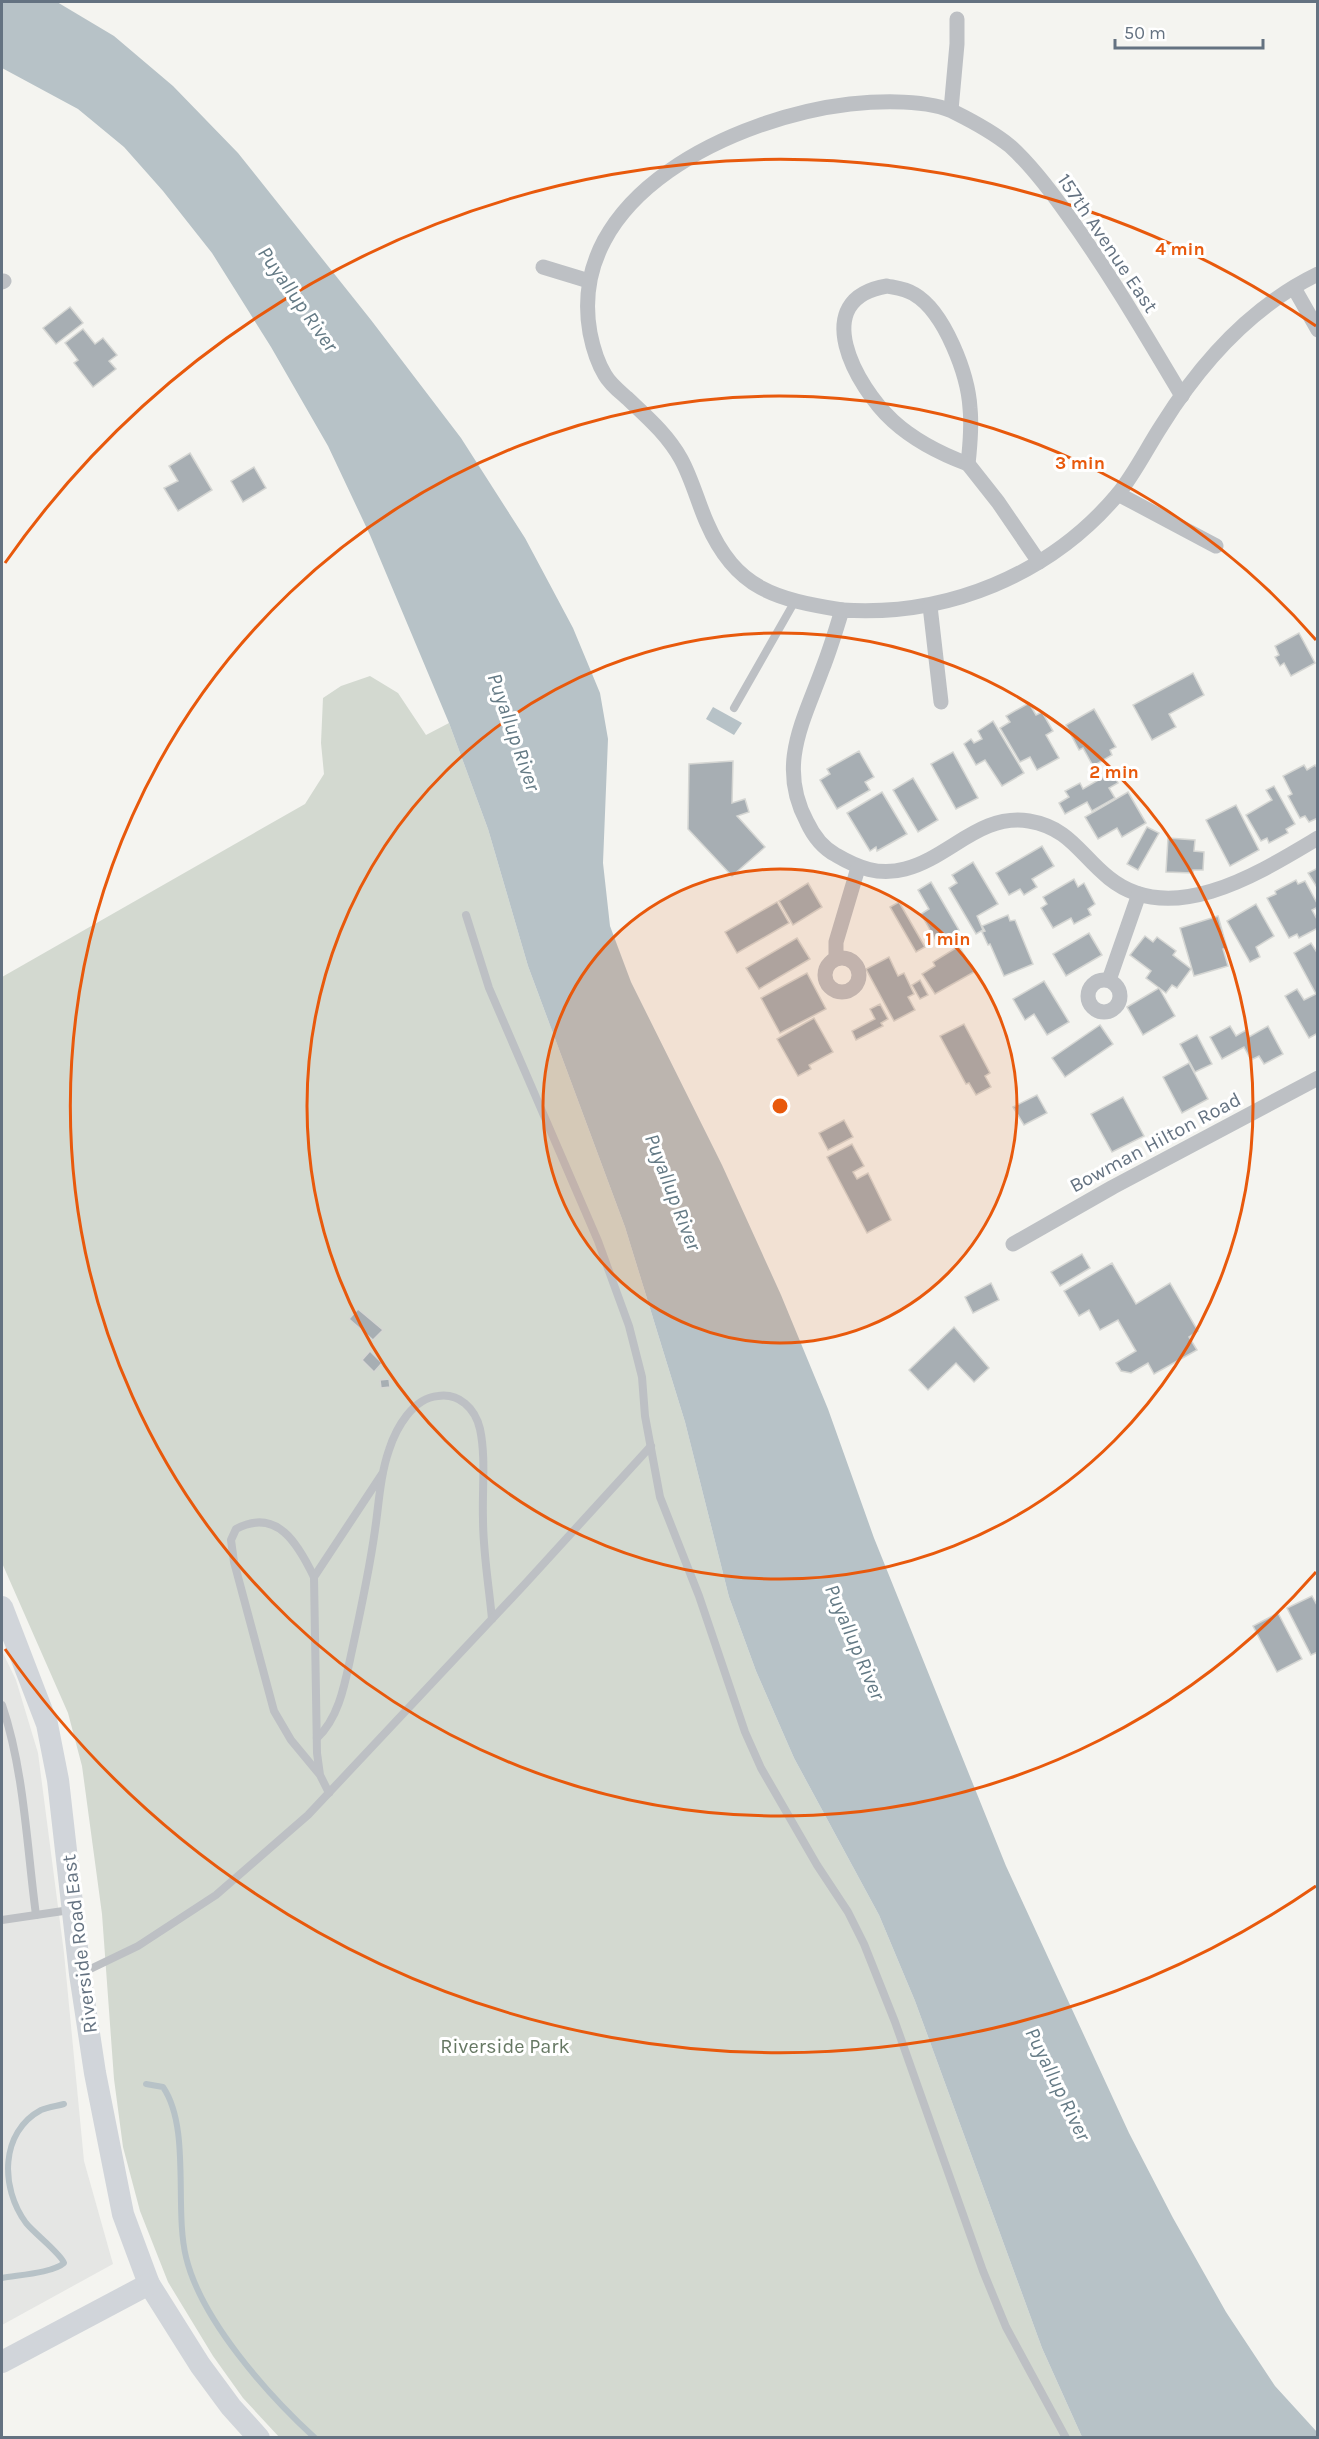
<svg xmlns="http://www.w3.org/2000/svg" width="1319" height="2439" viewBox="0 0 1319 2439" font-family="Karla,sans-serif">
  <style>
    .built { fill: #e5e6e4 }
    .green { fill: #d3d9d0 }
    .water { fill: #b7c2c7 }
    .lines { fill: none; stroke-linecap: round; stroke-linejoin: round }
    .stream { stroke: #b7c2c7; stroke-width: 6 }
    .building { fill: #a7aeb3; stroke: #d5d6d3; stroke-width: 1.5 }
    .lane { stroke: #bdc0c4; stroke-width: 8 }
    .street { stroke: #bdc0c4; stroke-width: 15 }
    .secondary { stroke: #d1d5da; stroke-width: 22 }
    .ring { fill: none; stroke: #e8590c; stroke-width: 3 }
    .labels { text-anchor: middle; stroke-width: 6; stroke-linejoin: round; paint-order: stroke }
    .street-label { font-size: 20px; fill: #647281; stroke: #fff }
    .park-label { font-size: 20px; fill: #667863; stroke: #fff }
    .water-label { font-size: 21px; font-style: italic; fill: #647a85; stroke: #fff }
    .centre { fill: #e8590c; stroke: #fff; stroke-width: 3 }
    .ring-label { font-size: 18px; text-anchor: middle; font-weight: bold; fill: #e8590c; stroke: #fff; stroke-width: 6; stroke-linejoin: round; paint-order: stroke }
  </style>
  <rect width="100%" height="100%" fill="#f4f4f0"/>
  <polygon class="built" points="2,1651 16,1680 38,1753 64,1953 84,2161 113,2264 2,2325"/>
  <polygon class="green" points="370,676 398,693 426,735 449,723 488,829 528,966 625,1227 685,1422 729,1597 756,1671 794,1758 879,1915 915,2001 1042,2348 1082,2437 280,2438 243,2398 213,2356 168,2282 140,2211 123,2147 114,2079 102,1914 82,1766 68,1713 2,1563 2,977 305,804 324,774 321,743 323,698 341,686"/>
  <g class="water">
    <polygon points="2,2 57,2 114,36 173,86 238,153 371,320 461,438 525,538 573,628 600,693 608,739 603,863 610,926 631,982 722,1165 781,1295 828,1409 874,1538 1006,1866 1129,2133 1173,2218 1226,2312 1275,2386 1317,2432 1317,2437 1082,2437 1042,2348 915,2001 879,1915 794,1758 756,1671 729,1597 685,1422 625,1227 528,966 488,829 449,723 370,535 328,446 271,347 212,253 163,191 124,147 78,109 2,68"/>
    <polygon points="713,707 742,723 734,735 706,719"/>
  </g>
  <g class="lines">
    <g class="stream">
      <path d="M146,2084L163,2087C191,2128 174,2208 186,2257C201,2320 268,2395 315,2438"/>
      <path d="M2,2278C17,2275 53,2273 64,2263C61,2254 35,2234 26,2223C0,2188 0,2132 41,2110C48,2107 57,2106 64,2104"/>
    </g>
  </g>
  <g class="building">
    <polygon points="70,307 83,323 56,344 43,328"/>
    <polygon points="83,329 95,344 103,338 117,355 109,361 116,369 93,387 74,363 78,360 65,343"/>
    <polygon points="190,453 212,490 178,511 164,488 178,481 169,466"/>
    <polygon points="254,467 266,488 243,502 231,481"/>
    <polygon points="1299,633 1315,663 1291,676 1284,663 1280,666 1275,657 1279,655 1275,646"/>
    <polygon points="1193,673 1204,695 1169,714 1176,727 1152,740 1133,705"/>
    <polygon points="1029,703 1036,715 1042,712 1053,731 1046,735 1059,758 1037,770 1030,757 1020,762 1000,728 1010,722 1006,716"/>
    <polygon points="1094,709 1116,747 1110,750 1112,755 1093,766 1083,748 1079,750 1066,725"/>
    <polygon points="993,721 1024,773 1002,786 985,760 976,765 964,744 971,739 974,743 982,739 978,731"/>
    <polygon points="859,751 874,777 865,782 870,790 837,809 820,780 830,774 827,769"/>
    <polygon points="953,752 978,798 956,809 931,764"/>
    <polygon points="733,761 732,803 745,799 749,812 737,816 765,847 732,876 688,829 689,764"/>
    <polygon points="1304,765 1307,770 1315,765 1318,769 1318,818 1309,822 1305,816 1300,818 1288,796 1292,794 1283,776"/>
    <polygon points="1112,772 1118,783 1109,788 1115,798 1092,811 1087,802 1065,814 1059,803 1069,797 1065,791 1080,783 1083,789"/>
    <polygon points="913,778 938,820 918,832 893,790"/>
    <polygon points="1274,786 1295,824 1286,829 1288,833 1269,843 1267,838 1261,841 1246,815 1272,800 1266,790"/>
    <polygon points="882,792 907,834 877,851 876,847 870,851 847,813"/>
    <polygon points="1128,792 1146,823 1122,837 1117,828 1098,839 1085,817"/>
    <polygon points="1236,805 1259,850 1230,866 1206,820"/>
    <polygon points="1147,827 1159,833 1138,870 1127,864"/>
    <polygon points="1168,838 1195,840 1194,851 1204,852 1203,870 1193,870 1193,873 1166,872"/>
    <polygon points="1042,846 1054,866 1032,879 1037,887 1024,895 1020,889 1009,895 996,873"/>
    <polygon points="973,862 998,904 977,916 983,930 976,934 949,888 957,883 952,875"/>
    <polygon points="1318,868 1318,889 1308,873"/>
    <polygon points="1074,879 1078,887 1084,883 1095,904 1088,909 1091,915 1074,924 1071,918 1053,928 1041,908 1047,904 1043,897"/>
    <polygon points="1296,880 1298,884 1305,881 1318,905 1318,907 1312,910 1318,921 1318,928 1299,938 1297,934 1289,938 1267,898 1276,894 1275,891"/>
    <polygon points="931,882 959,930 937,942 921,914 929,909 918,890"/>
    <polygon points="808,883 822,907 793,925 779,901"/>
    <polygon points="777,902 789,923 737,953 725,932"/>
    <polygon points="899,902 925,947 916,952 890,907"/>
    <polygon points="1256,904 1274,936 1256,947 1260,957 1250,962 1227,921"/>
    <polygon points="1008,915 1010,921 1015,920 1033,964 1004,976 990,944 988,945 982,932 985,931 982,926"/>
    <polygon points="1218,916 1227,948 1223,949 1228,966 1194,976 1180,928"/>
    <polygon points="1089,933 1102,955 1066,976 1053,954"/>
    <polygon points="1145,936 1153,942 1157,937 1176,951 1173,955 1191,969 1177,988 1172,985 1166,993 1146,978 1151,971 1130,955"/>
    <polygon points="797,938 810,959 759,989 746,968"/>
    <polygon points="1311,943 1318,954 1318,1033 1309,1038 1285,996 1297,989 1304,1000 1316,994 1294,953"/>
    <polygon points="959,946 974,972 935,994 922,974 935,966 933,962"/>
    <polygon points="889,957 898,976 904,973 914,994 908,997 915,1010 894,1021 866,969"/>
    <polygon points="807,973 826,1009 780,1033 761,998"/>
    <polygon points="920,980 928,995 920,999 912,985"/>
    <polygon points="1044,981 1069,1022 1047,1035 1034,1014 1025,1020 1013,999"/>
    <polygon points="1159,988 1175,1016 1143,1035 1127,1007"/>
    <polygon points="880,1004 888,1019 881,1023 883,1026 856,1040 852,1031 875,1019 870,1009"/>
    <polygon points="814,1018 833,1052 809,1065 811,1069 798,1076 777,1039"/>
    <polygon points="964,1024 990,1073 985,1076 991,1087 976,1095 969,1083 966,1084 940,1036"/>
    <polygon points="1100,1025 1113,1044 1065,1077 1052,1058"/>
    <polygon points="1230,1026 1236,1036 1246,1030 1249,1037 1268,1026 1283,1054 1264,1064 1259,1056 1251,1060 1244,1047 1222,1059 1210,1037"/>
    <polygon points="1197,1035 1212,1064 1195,1072 1180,1044"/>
    <polygon points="1189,1063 1208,1099 1182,1113 1163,1077"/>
    <polygon points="1037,1095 1047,1113 1024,1125 1013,1107"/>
    <polygon points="1123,1097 1144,1136 1112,1152 1091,1114"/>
    <polygon points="844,1120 853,1137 828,1150 819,1133"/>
    <polygon points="852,1144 864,1166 853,1172 857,1179 868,1173 891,1220 867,1233 827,1157"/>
    <polygon points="1082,1254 1090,1268 1060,1286 1051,1272"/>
    <polygon points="1112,1263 1136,1304 1170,1283 1198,1331 1189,1337 1197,1350 1154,1374 1148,1363 1131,1373 1121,1371 1116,1363 1136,1351 1118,1320 1100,1330 1089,1310 1079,1316 1064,1291"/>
    <polygon points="991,1283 999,1300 973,1313 965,1297"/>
    <polygon points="358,1309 383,1330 373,1340 349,1319"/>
    <polygon points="954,1327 989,1368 974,1382 956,1363 928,1390 909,1370"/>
    <polygon points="370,1351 382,1363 374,1372 362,1360"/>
    <polygon points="389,1379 390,1387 381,1388 380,1380"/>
    <polygon points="1312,1596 1318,1607 1318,1652 1311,1655 1287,1608"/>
    <polygon points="1278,1613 1302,1659 1277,1672 1253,1626"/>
  </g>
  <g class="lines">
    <g class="lane">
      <polyline points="734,708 795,601"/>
      <polyline points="466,915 489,988 598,1241 629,1326 642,1377 645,1416 660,1497 699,1596 745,1732 761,1768 817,1865 848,1912 864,1944 895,2022 983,2271 1006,2327 1066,2438"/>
      <polyline points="314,1577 382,1474"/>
      <path d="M2,1705C24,1769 27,1848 36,1915"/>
      <path d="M317,1738C339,1718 345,1683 351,1655C360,1614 369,1573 375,1530C379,1503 380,1476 389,1450C396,1428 413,1398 438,1396C459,1393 475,1408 480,1429C486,1457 482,1490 483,1519C483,1553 489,1586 492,1619"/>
      <path d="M320,1775L291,1740L274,1711L234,1562L231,1540L236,1529C277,1507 298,1544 314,1577L317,1753L320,1775L329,1793"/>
      <polyline points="2,1920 70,1910"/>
      <polyline points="84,1972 138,1946 216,1895 308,1815 524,1585 651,1446"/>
    </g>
    <g class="street">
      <polyline points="951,110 957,44 957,19"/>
      <polyline points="543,267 589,281"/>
      <path d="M1318,274C1252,306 1200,364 1162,425C1147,448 1135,473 1118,494C1050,575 947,617 842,610C836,630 830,650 822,670C803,722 777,766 807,822C813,835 823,848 836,855C858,868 879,876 905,869C949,858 980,813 1029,821C1070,828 1080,855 1109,878C1172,929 1261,872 1318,838"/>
      <polyline points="2,282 4,281"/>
      <path d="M887,286C897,288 906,289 914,294C945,312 968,375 970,408C972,427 970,446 968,464C941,454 915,441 893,421C856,387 807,299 887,286Z"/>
      <polyline points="1294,288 1318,330"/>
      <polyline points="968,464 998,502 1039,562"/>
      <polyline points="1118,494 1216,546"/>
      <polyline points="930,606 941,702"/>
      <path d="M842,610C776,599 736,590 707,523C698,503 692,479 681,459C667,434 647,417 627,398C619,391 610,384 605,375C597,362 593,348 590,333C565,194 738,117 850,104C879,101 929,99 956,113C974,122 994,133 1010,146C1031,165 1050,190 1067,214C1109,272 1145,334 1182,396"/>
      <circle cx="842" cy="975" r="17"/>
      <polyline points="836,958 836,942 858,868"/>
      <polyline points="1109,980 1139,894"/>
      <circle cx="1104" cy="996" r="16"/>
      <polyline points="1013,1244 1113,1187 1318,1078"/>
    </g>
    <g class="secondary">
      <polyline points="2,1607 47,1724 58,1780 80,1974 95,2073 123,2214 149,2284 200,2365 231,2407 259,2438"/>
      <polyline points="2,2362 149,2284"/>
    </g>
  </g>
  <circle cx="780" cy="1106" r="237" fill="#e8590c" fill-opacity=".12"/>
  <g class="ring">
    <circle cx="780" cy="1106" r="237"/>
    <circle cx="780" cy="1106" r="473"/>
    <path d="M1316 1572A710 710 0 1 1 1316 640"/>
    <path d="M1316 1886A946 946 0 0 1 5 1649M5 563A946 946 0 0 1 1316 326"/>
  </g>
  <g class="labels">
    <g class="street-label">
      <text transform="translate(1108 243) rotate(56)" y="7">157th Avenue East</text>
      <text transform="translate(1155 1142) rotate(-28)" y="7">Bowman Hilton Road</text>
      <text transform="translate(79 1944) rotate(-97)" y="7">Riverside Road East</text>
    </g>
    <g class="park-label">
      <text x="505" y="2053">Riverside Park</text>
    </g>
    <g class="water-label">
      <text transform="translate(298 299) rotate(55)" y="7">Puyallup River</text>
      <text transform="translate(514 732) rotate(71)" y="7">Puyallup River</text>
      <text transform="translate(673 1192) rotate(69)" y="7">Puyallup River</text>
      <text transform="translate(855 1642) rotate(67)" y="7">Puyallup River</text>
      <text transform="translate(1058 2084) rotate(64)" y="7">Puyallup River</text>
    </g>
  </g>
  <circle cx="780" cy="1106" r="9" class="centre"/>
  <g class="ring-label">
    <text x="1180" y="255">4 min</text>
    <text x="1080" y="469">3 min</text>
    <text x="1114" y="778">2 min</text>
    <text x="948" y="945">1 min</text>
  </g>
  <rect width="1319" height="2439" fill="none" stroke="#647281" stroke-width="6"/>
  <path d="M1115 39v9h148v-9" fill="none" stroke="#647281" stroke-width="3"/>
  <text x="1124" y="39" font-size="18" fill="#647281" stroke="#ffffff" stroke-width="4.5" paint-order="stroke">50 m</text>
</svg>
